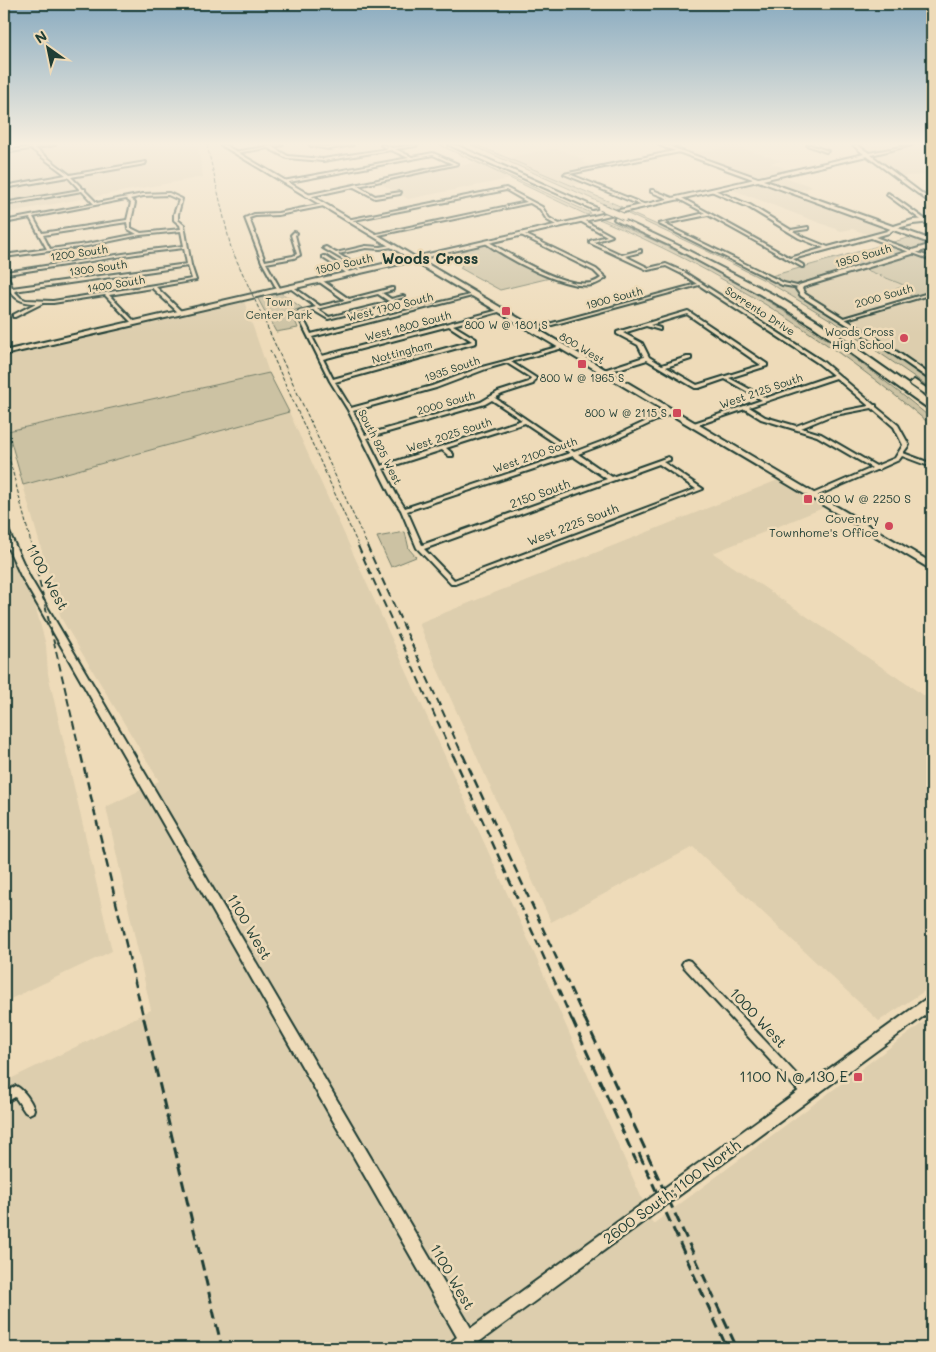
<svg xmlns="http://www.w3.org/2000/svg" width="936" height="1352" viewBox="0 0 936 1352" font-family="Mali,sans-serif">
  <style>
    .built { fill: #ddceae }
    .green { fill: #ccc2a3; stroke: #76806c }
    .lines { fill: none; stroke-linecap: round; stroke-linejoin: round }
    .street-casing { stroke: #1f3d34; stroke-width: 4 }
    .secondary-casing { stroke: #1f3d34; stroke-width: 4 }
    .primary-casing { stroke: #1f3d34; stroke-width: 4 }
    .highway-casing { stroke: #1f3d34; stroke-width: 4 }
    .street { fill: #eedbb9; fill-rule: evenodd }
    .secondary { fill: #eedbb9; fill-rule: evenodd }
    .primary { fill: #eedbb9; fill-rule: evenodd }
    .highway { fill: #eedbb9; fill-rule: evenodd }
    .rail-far3 { stroke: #1f3d34; stroke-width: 1; stroke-dasharray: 4 2; stroke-linecap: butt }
    .rail-far2 { stroke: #1f3d34; stroke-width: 2; stroke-dasharray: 8 4; stroke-linecap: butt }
    .rail-far1 { stroke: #1f3d34; stroke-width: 2.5; stroke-dasharray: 9 4.5; stroke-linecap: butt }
    .rail { stroke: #1f3d34; stroke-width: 3; stroke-dasharray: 11 5.5; stroke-linecap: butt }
    .highway-bridge-casing { stroke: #1f3d34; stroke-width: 8; stroke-linecap: butt }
    .highway-bridge { stroke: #eedbb9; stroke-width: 6 }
    .poi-dot { fill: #d1495b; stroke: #eedbb9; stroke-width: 2 }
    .labels { text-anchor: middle; stroke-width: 5; stroke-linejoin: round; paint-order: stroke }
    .far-street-label { font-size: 11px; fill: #1f3d34; stroke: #eedbb9 }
    .far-park-label { font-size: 11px; fill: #304a3f; stroke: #eedbb9 }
    .far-poi-label { font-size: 11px; fill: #1f3d34; stroke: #eedbb9 }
    .street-label { font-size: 12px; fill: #1f3d34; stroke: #eedbb9 }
    .poi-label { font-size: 12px; fill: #1f3d34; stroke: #eedbb9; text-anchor: start }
    .far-district-label { font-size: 15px; font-weight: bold; fill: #1f3d34; stroke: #eedbb9 }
    .near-street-label { font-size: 15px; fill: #1f3d34; stroke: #eedbb9 }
    .near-poi-label { font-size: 15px; fill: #1f3d34; stroke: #eedbb9; text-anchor: end }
  </style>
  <rect width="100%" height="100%" fill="#eedbb9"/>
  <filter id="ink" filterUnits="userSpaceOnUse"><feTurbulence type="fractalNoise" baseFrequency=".02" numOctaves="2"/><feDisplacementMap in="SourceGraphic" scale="10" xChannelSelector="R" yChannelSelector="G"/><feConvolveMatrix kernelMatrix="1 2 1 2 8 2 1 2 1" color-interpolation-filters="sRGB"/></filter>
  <g filter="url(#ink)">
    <g class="built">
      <polygon points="60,145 198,145 203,177 4,213 4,153"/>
      <polygon points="734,145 781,161 771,163 792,171 759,178 691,154"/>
      <polygon points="858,145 932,145 932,175 902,176 873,155 879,153 868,152"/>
      <polygon points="556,148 585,160 581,161 594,167 563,173 583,183 569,186 506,158"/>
      <polygon points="479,162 515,178 408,199 378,182"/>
      <polygon points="781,176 793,180 813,187 796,191 765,180"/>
      <polygon points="759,182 888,229 889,229 870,235 852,229 841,231 728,188"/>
      <polygon points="863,269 906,286 867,297 882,306 845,316 840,315 808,296 803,291 805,286 809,284"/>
      <polygon points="932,295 932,376 849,320 851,318"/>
      <polygon points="243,298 269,373 8,431 4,413 4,354"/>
      <polygon points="289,412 531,946 653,1224 932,1016 932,1348 4,1348 4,1082 151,1010 106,807 159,781 61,618 23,485"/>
      <polygon points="778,480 823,508 713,553 932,701 932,986 879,1021 693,847 551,922 437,668 419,623"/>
      <polygon points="4,540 33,598 46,645 48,674 112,951 4,1002"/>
    </g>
    <g class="green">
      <polygon points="440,145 591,213 587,215"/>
      <polygon points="471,145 477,145 622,207 615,209"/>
      <path d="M630,213L705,246L781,285L795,288L799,296C845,323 889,351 932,382V389L836,323L768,282L701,248L628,214Z"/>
      <path d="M602,218C722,266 833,336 932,419V426C832,340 720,270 599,219Z"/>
      <polygon points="911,237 932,245 923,247 929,250 932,249 932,292 914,297 896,289 906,286 857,266 794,285 786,284 771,276"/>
      <polygon points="486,244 490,247 550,278 500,290 460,268 464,262 448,252"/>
      <polygon points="280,292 302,308 295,310 293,315 298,328 276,332 257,297"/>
      <polygon points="269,373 289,412 23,485 8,431"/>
      <polygon points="405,532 409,549 416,557 391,567 377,537"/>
    </g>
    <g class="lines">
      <defs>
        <g id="street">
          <polygon points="278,145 283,145 272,147 288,156 323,159 388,149 381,145 384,145 392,148 417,145 416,146 395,149 412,157 433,153 458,164 358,186 375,196 401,192 400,194 375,198 354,187 308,197 307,195 453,164 433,155 284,183 283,181 409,158 391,150 323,161 287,158 268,148 235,153 233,152"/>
          <polygon points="310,145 329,147 353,145 329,149 311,146"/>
          <polygon points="673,145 677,145 666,148 665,147"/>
          <polygon points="807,145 810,145 828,151 826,152"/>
          <path d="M30,146H32L70,175L146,162L145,164L71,177L83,189H85V191L97,203L143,194L169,193L182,199L178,214V220L184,225L191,265L196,280L156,287L181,311V313H179L152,288L109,295L135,322V323L133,324L105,295L53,303H43L15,317H13V315L36,303C25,303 17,301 10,291H8L7,290L9,289L4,276V270L6,272L149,250L184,246L181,231L140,235L87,246L4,257V255L47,249L30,218L4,223V221L94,204L82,191L4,205V203L80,190L68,177L4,188V186L66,175L30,148ZM168,195L179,200L174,214V220L180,225L181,229L141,233L131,228V221L135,203L130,199L143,196ZM126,199L131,203L127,220L42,233L33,217ZM127,222L128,229L137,234L87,244L50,249L43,235ZM184,248L187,264L12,288L7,274L149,252ZM188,266L192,279L53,301L26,300L21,298L14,291Z"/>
          <polygon points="679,150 680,152 569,174 646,205 645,207 564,174"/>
          <polygon points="506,188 542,207 549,218 561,225 558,226 547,220 540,209 530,203 374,236 372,235 527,202 506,190 349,221 347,220"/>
          <polygon points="712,189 750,205 791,230 808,227 808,229 793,231 801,236 828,247 887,231 892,228 894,229 889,233 875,237 932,258 932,260 871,238 793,259 803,265 803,267 802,267 708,215 664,224 784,283 801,287 799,288 782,285 659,224 705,213 679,199 680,197 790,258 824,248 799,238 748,207 711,191"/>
          <polygon points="651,190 653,190 675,199 672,200 651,192"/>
          <polygon points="888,193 926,220 926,222 924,222 887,195"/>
          <polygon points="323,204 324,206 278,215 255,216 249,218 265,261 293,256 297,254 291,235 294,232 297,233 295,235 300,255 294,258 266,263 281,290 278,291 262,262 245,218 254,214 278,213"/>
          <path d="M581,219L612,236L594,242L622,255L641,250V252L625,256L649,268L666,264L684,272L822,361L874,405H876V407L898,425L909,445L903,453L930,463V465H926L902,456L899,460L879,469V470H876L814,497H810V495L872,468L817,436L761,419L745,409L695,426H691V424L762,400L725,379L699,388H695L647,360L605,373H601V371L644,357L638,345L617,334V332L688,311L767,364V366L729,378L766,398L833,375L818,363L699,285L530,331V329L697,284L682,274L666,266L648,270L590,243V241L607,236L580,221ZM687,314L761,365L697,385L666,367L691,359V357H687L662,365L649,357L642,343L623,333L646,326L660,330V328L650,325ZM836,378L869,406L827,414L796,426L765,417L749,407ZM872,408L894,427L903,445L895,458L876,466L821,434L801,428L830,416Z"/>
          <path d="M522,233L596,269L606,278C602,281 597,284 592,285C564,290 507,258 484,242L487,241C512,255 562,288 591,283C595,282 598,280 601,278L594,271L521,235L520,234Z"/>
          <polygon points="391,245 393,246 392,247 380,249 366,248 338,254 363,269 364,270 362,271 323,248 326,247 336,253 366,246 380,247"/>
          <polygon points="323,256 325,256 351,273 348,274 323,258"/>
          <path d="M318,279H320L349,299L392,288H393V290L382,293L391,299L403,296L405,297L393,300L395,302L394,303L328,319L313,310L302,313L301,314L311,334L474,294L476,295L312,337L322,356L499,310L502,311L453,325L476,339V343L335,382L351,408L432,386L482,367L561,346L563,347V348L511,362L536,378L533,384L502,394L495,398L574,452L606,440L668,411H672V413L610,442L578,454L612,477L657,461L668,457L670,458V460L663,462L703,489L455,584H451L417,548L401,510L390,494L348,410L330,381L297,314L299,311L316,307L290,288V286H292L320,306L345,300L318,281ZM378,294L390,302L329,317L317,309ZM449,326L472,341L333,379L323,359ZM507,363L531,378L529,382L498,392L481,402L365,435L353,411L436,388L486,369ZM492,400L522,420L381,466L367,438L485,404ZM525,423L570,453L405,508L396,494L383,469L442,450L449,456H453V454L446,448ZM573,456L607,479L422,545L407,511ZM659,464L696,489L454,580L424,549Z"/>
          <polygon points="932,292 932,294 843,320 840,319"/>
          <polygon points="687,960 690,961 811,1090 812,1093 811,1096 807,1098 803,1096 684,967 682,964 684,961"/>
          <path d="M16,1086C24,1090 31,1101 34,1109L33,1112L29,1114L25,1112L15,1097L4,1103V1093Z"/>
        </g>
        <g id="secondary">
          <polygon points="46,145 55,145 4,153 4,151"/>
          <polygon points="221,145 225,145 415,257 864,154 853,145 857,145 869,153 912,145 871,155 932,201 932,204 867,156 419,259 932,563 932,570 413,261 4,355 4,351 409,258"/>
          <polygon points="913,220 932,219 932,222 913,224 894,229 891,227"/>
          <polygon points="932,244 932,248 803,287 802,289 805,294 887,345 932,376 932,381 883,347 801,296 796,289 799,285"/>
          <polygon points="4,527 8,530 29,576 471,1328 927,998 932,996 932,1010 479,1342 482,1348 448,1348 451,1342 457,1337 21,576 4,539"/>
        </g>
        <polygon id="primary" points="659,145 665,145 932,240 932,244"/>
        <g id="highway">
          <polygon points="449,145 456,145 597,208 592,209"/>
          <polygon points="617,217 679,246 780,298 819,322 920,393 932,404 932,411 813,326 774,302 675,248 615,220 614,219"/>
          <polygon points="914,380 932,392 932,399 911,385 910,383"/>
        </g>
      </defs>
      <use href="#street" class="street-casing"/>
      <use href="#secondary" class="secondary-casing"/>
      <use href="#primary" class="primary-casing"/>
      <use href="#highway" class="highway-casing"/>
      <use href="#street" class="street"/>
      <use href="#secondary" class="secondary"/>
      <use href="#primary" class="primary"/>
      <use href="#highway" class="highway"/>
      <g class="rail-far3">
        <polyline points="207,145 231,248 368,547"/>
        <polyline points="270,350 359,547"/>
        <polyline points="4,438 32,547"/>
      </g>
      <g class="rail-far2">
        <polyline points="31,546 81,756"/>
        <polyline points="358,546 453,756"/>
        <polyline points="367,546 463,756"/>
      </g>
      <g class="rail-far1">
        <polyline points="81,755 144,1020"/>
        <polyline points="453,755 572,1020"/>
        <polyline points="463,755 585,1020"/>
      </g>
      <g class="rail">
        <polyline points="144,1019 222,1348"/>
        <polyline points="572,1019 637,1163"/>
        <polyline points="585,1019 737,1348"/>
        <polyline points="639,1153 727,1348"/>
      </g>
      <defs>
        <polyline id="highway-bridge" points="601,207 624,217"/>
      </defs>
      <use href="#highway-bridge" class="highway-bridge-casing"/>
      <use href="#highway-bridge" class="highway-bridge"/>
    </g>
  </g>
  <linearGradient id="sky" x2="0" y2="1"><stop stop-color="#89abc0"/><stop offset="0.43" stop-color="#f7efe0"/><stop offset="1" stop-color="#f7efe0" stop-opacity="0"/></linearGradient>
  <rect width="936" height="334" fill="url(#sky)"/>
  <g class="poi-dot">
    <rect x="501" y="306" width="10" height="10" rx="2.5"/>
    <circle cx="904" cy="338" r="5"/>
    <rect x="577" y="359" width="10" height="10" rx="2.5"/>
    <rect x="672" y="408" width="10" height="10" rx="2.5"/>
    <rect x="803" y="494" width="10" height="10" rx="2.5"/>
    <circle cx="889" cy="526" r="5"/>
    <rect x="853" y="1072" width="10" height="10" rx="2.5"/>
  </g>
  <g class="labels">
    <g class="far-street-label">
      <text transform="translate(79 253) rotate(-8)" y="4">1200 South</text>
      <text transform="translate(863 256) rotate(-16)" y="4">1950 South</text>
      <text transform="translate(344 264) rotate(-13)" y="4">1500 South</text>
      <text transform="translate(98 268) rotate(-8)" y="4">1300 South</text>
      <text transform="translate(116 284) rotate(-9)" y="4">1400 South</text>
      <text transform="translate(884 296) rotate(-16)" y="4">2000 South</text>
      <text transform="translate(614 298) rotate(-15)" y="4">1900 South</text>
      <text transform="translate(390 307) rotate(-14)" y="4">West 1700 South</text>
      <text transform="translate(760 311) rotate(33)" y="4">Sorrento Drive</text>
      <text transform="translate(408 326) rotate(-15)" y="4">West 1800 South</text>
      <text transform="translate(582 348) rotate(31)" y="4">800 West</text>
      <text transform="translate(402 352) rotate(-15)" y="4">Nottingham</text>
      <text transform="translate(452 369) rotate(-19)" y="4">1935 South</text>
      <text transform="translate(761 391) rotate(-19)" y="4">West 2125 South</text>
      <text transform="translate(446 403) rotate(-16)" y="4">2000 South</text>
      <text transform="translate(449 435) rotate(-18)" y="4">West 2025 South</text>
      <text transform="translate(380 447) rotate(63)" y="4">South 925 West</text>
      <text transform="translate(535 455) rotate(-19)" y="4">West 2100 South</text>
    </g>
    <g class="far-park-label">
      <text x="279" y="306">Town<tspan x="279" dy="13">Center Park</tspan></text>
    </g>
    <g class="far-poi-label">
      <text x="506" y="329">800 W @ 1801 S</text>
      <text x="894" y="336" text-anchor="end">Woods Cross<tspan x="894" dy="13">High School</tspan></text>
      <text x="582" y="382">800 W @ 1965 S</text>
      <text x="667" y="417" text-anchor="end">800 W @ 2115 S</text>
    </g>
    <g class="street-label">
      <text transform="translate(540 494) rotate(-20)" y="4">2150 South</text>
      <text transform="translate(573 525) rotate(-21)" y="4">West 2225 South</text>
    </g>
    <g class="poi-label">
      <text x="818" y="503">800 W @ 2250 S</text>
      <text x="879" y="523" text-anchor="end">Coventry<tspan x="879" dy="14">Townhome's Office</tspan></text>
    </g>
    <g class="far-district-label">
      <text x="430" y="264">Woods Cross</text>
    </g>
    <g class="near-street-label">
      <text transform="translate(47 577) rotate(62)" y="5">1100 West</text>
      <text transform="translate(249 927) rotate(60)" y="5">1100 West</text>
      <text transform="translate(758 1018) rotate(47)" y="5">1000 West</text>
      <text transform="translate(672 1192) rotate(-36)" y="5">2600 South;1100 North</text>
      <text transform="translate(452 1277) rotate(60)" y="5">1100 West</text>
    </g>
    <g class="near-poi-label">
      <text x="848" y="1082">1100 N @ 130 E</text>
    </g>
  </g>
  <rect width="936" height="1352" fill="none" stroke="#eedbb9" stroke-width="20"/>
  <rect x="10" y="10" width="916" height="1332" fill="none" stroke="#1f3d34" stroke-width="2" filter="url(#ink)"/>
  <g transform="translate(48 48) rotate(327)" stroke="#eedbb9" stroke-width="4" paint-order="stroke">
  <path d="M0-4L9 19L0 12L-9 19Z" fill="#1f3d34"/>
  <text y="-8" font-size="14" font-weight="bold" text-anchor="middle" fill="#1f3d34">N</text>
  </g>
</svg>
